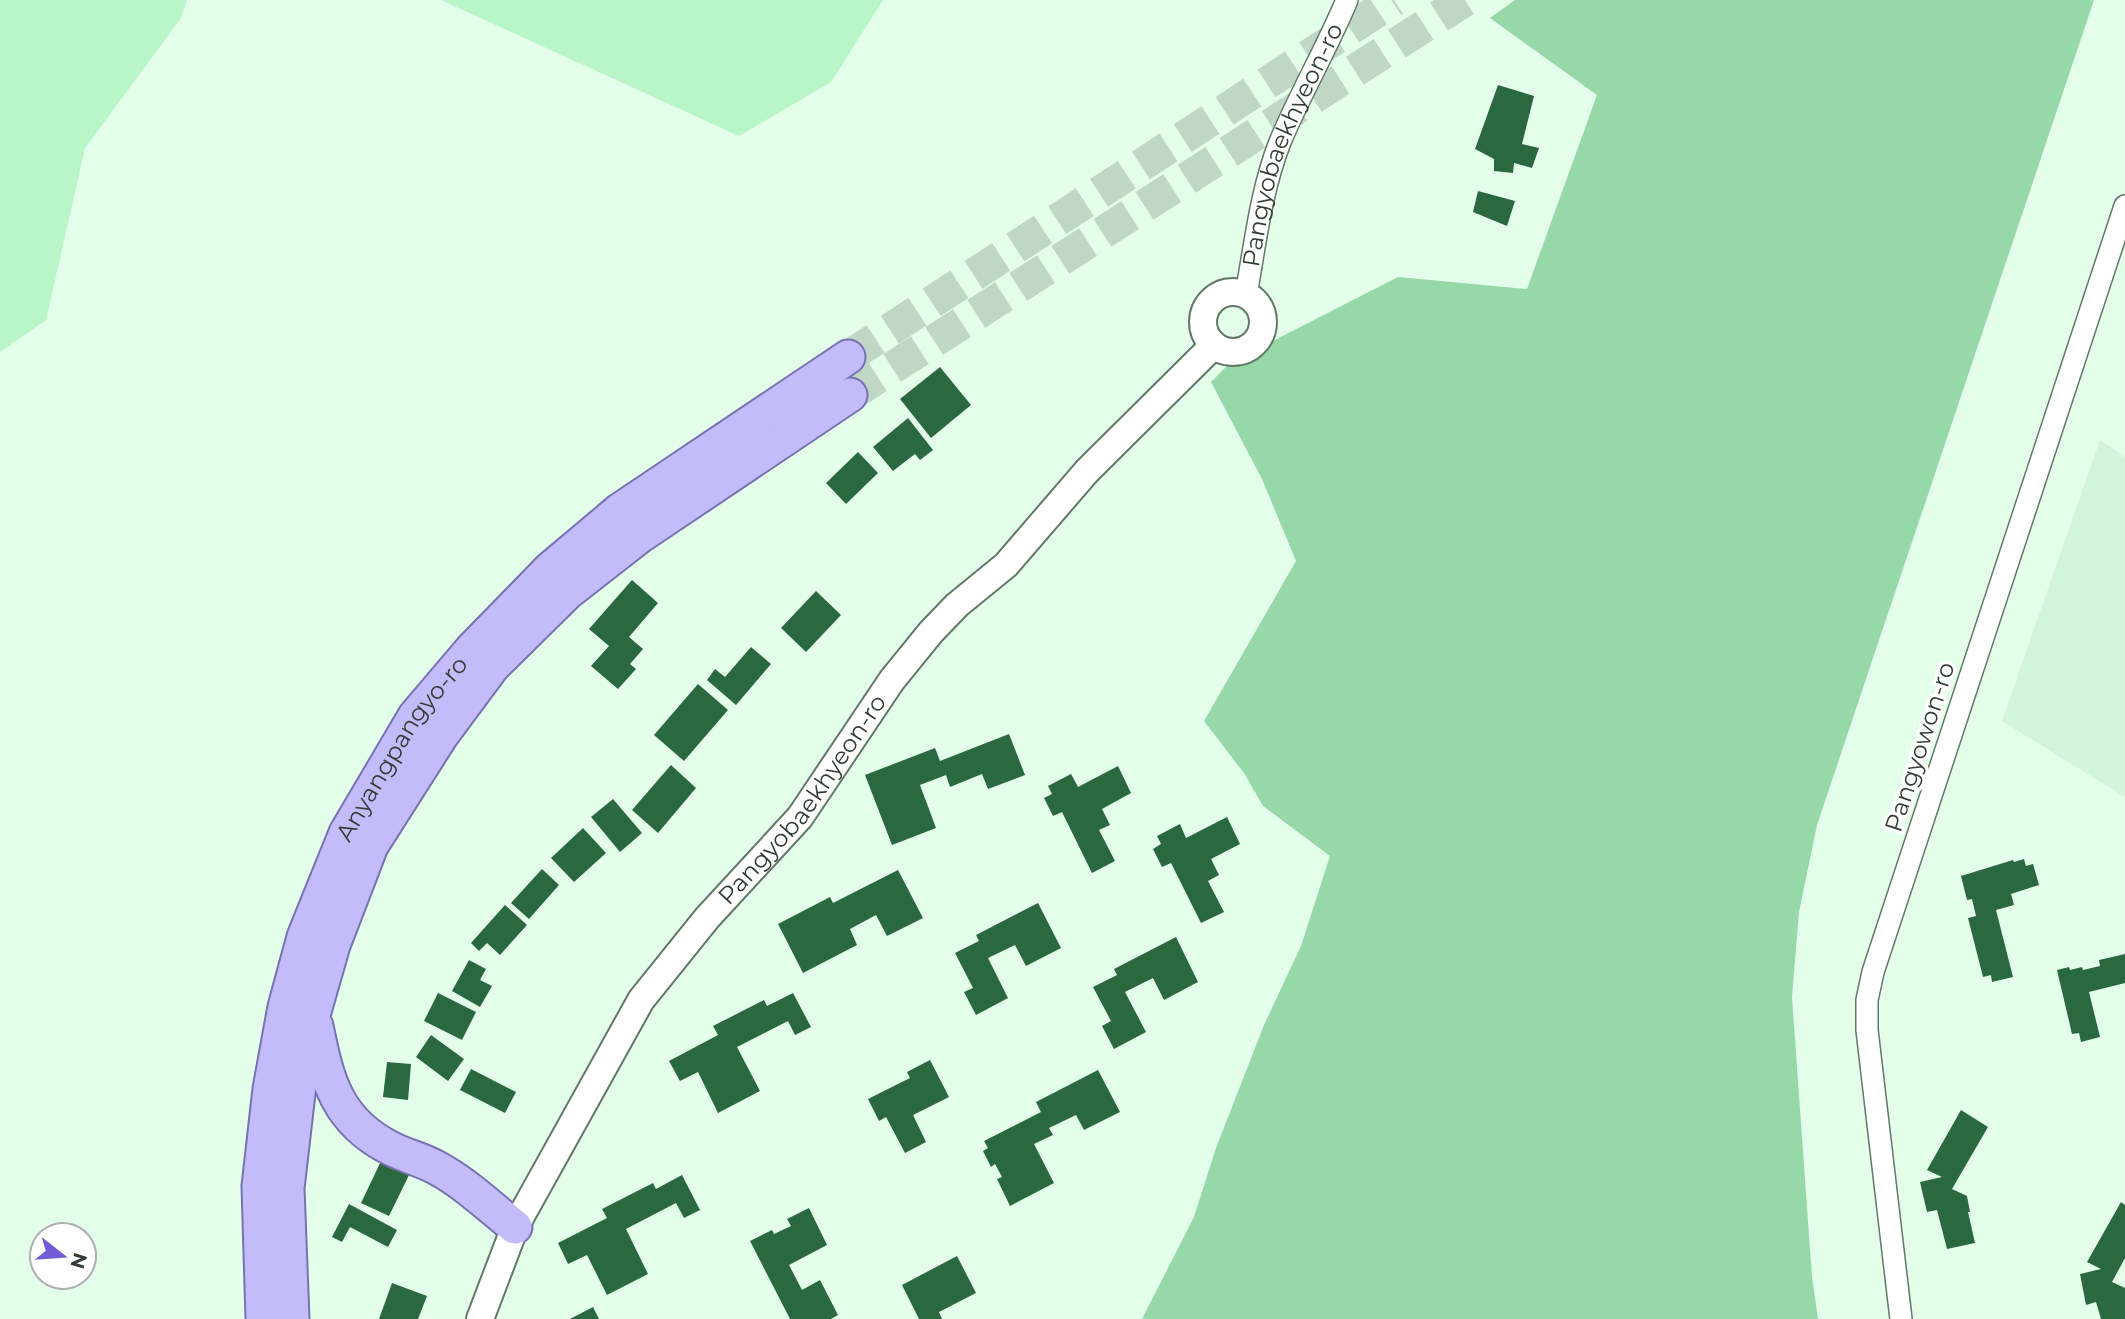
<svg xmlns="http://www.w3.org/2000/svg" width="2125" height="1319" viewBox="0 0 2125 1319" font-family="Montserrat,sans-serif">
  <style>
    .built { fill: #d2f4d9 }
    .green { fill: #b8f5c7 }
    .forest { fill: #97d8a8 }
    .building { fill: #2a693f }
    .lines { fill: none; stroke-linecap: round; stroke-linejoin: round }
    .primary-tunnel { stroke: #c0d7c5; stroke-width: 33; stroke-dasharray: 33 17; stroke-linecap: butt }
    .minor-casing { stroke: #617966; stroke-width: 24 }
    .tertiary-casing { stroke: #617966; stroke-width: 30 }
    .primary-casing { stroke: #7772b2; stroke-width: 37 }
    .minor { stroke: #fff; stroke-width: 21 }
    .tertiary { stroke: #fff; stroke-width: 26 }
    .primary { stroke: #c4bcfa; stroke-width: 33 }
    .labels { text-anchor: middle; stroke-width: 7; stroke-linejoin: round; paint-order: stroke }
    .street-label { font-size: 24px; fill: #333d35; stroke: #fff }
  </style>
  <rect width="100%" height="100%" fill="#e3fee9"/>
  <polygon class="built" points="2100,440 2125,457 2125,797 2002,721"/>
  <g class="green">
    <polygon points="0,0 187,0 181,18 85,148 46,320 0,352"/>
    <polygon points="441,0 883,0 831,82 739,136"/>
  </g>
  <polygon class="forest" points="1515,0 2094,0 1817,825 1799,912 1792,997 1812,1277 1818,1319 1142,1319 1194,1217 1216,1148 1264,1025 1301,946 1330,856 1263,806 1244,773 1204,721 1296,561 1262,479 1211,382 1230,363 1398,277 1527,289 1597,95 1490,18"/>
  <g class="building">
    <polygon points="1498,85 1534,96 1522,144 1539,148 1532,168 1514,163 1513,173 1494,171 1494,159 1475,149"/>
    <polygon points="1478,191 1515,201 1507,226 1473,212"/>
    <polygon points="940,367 971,405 931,438 900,399"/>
    <polygon points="908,418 933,450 920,460 915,454 893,471 873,447"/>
    <polygon points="858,452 878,473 846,504 826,483"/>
    <polygon points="632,580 658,603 629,637 643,649 630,664 636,669 618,689 591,666 609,646 589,629"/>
    <polygon points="816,591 841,615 806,652 781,628"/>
    <polygon points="751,647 771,664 736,705 707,680 715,669 725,677"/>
    <polygon points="698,684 728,710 684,761 654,735"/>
    <polygon points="1009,734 1025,775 988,789 982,774 950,787 946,775 920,785 936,828 892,845 865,775 935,748 940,761"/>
    <polygon points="671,765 696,788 658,833 632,810"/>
    <polygon points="1118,766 1131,793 1102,809 1110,825 1099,830 1115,861 1092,873 1062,812 1053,816 1044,798 1052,794 1048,786 1071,774 1078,787"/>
    <polygon points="613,799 642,833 620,852 591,817"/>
    <polygon points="1227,817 1240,844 1211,859 1219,875 1208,881 1224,912 1201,923 1171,863 1162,867 1153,849 1161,844 1157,836 1180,824 1186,838"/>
    <polygon points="583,828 606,853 574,882 551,858"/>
    <polygon points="2024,859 2026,866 2033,864 2039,885 2011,894 2014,905 1996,910 2013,977 1992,982 1991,975 1983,977 1968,918 1976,916 1972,899 1967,900 1961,876 2013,860 2014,862"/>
    <polygon points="542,869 559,885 529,919 511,903"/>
    <polygon points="898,870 923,918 887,936 876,915 850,929 857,945 803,973 778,924 830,897 833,903"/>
    <polygon points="1038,903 1061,948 1026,966 1015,945 988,958 1008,998 976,1015 964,992 973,988 955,953 979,941 976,935"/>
    <polygon points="505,905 527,925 500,955 487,943 479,951 471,943"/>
    <polygon points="1176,937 1198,982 1164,1000 1153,978 1125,992 1146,1032 1114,1049 1102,1026 1111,1021 1093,987 1117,975 1114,969"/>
    <polygon points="2125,954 2125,983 2089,992 2100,1037 2081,1042 2079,1033 2072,1034 2057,970 2069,967 2070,970 2082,967 2083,970 2100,966 2099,960"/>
    <polygon points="469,960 486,969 480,980 492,986 480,1007 452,991"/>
    <polygon points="438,993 476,1012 462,1040 424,1021"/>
    <polygon points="793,993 811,1027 795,1035 788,1021 737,1047 760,1091 718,1113 698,1072 680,1081 669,1061 718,1035 713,1026 764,1000 767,1006"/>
    <polygon points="431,1035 464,1059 448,1081 416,1057"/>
    <polygon points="930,1060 949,1097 913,1115 926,1142 905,1153 886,1117 879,1121 868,1099 910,1078 907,1072"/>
    <polygon points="387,1062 411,1064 408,1100 383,1097"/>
    <polygon points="471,1069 516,1092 505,1113 460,1090"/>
    <polygon points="1098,1070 1120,1112 1084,1130 1076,1115 1049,1128 1053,1135 1034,1144 1054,1183 1010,1206 997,1179 1002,1177 995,1164 991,1167 983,1151 988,1148 984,1141 1041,1112 1036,1102"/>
    <polygon points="1961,1110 1988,1127 1952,1189 1967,1196 1970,1212 1968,1212 1975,1243 1947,1249 1937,1210 1927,1212 1920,1182 1942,1177 1927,1170"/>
    <polygon points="383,1157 411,1171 389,1216 361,1203"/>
    <polygon points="682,1175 700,1210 684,1218 676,1203 626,1229 648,1274 607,1295 587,1255 568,1264 558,1243 607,1218 602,1209 653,1183 656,1189"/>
    <polygon points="2121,1202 2125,1205 2125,1258 2112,1282 2125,1288 2125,1319 2101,1319 2096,1302 2086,1305 2080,1274 2101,1269 2087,1262"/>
    <polygon points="349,1204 397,1230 388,1247 350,1227 342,1242 332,1237"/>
    <polygon points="809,1208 827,1245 789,1265 802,1290 820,1280 838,1315 831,1319 790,1319 750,1241 772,1230 774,1234 791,1226 787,1219"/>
    <polygon points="957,1256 976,1293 939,1312 942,1319 919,1319 902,1285"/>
    <polygon points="392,1283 427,1296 418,1319 379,1319"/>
    <polygon points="593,1307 599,1319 570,1319"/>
  </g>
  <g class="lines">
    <g class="primary-tunnel">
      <polyline points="848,357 1394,0"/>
      <polyline points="850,395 1465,0"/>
    </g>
    <defs>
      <g id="minor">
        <path id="s1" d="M1246,295C1255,245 1261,190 1280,142C1300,94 1327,48 1347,0"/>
        <polyline points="1901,1319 1867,1030 1867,1000 1873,972 2125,206"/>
      </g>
      <g id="tertiary">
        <circle cx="1233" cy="322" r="30"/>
        <path id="s2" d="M480,1319L515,1227L641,1000L707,918L800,817L892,680L931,632L957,605L1006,565L1087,471L1214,345"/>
      </g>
      <g id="primary">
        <path d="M316,1026C327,1081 337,1122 392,1149C406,1156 423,1160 437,1168C465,1183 490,1207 515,1227"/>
        <path id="s3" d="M263,1319L259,1186L270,1089L285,1007L304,937L346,833L415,716L472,649L550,569L620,510L848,357"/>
        <polyline points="292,1319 287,1188 298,1093 313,1015 333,945 371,846 441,736 493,666 567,593 640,536 850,395"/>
      </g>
    </defs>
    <use href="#minor" class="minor-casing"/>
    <use href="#tertiary" class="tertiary-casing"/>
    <use href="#primary" class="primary-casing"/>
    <use href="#minor" class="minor"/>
    <use href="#tertiary" class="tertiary"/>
    <use href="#primary" class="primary"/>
  </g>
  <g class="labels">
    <g class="street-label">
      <text dy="8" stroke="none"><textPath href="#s1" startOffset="158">Pangyobaekhyeon-ro</textPath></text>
      <text transform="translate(1920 747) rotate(-72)" y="8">Pangyowon-ro</text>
      <text dy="8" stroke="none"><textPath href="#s3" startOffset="600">Anyangpangyo-ro</textPath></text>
      <text dy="8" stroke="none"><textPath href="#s2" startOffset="616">Pangyobaekhyeon-ro</textPath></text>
    </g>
  </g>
  <g transform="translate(63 1256) rotate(107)"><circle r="33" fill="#ffffff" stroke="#adb1ae" stroke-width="2"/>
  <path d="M0-5L12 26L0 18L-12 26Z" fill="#735cd6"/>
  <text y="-10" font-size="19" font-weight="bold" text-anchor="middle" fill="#333d35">N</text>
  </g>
</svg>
